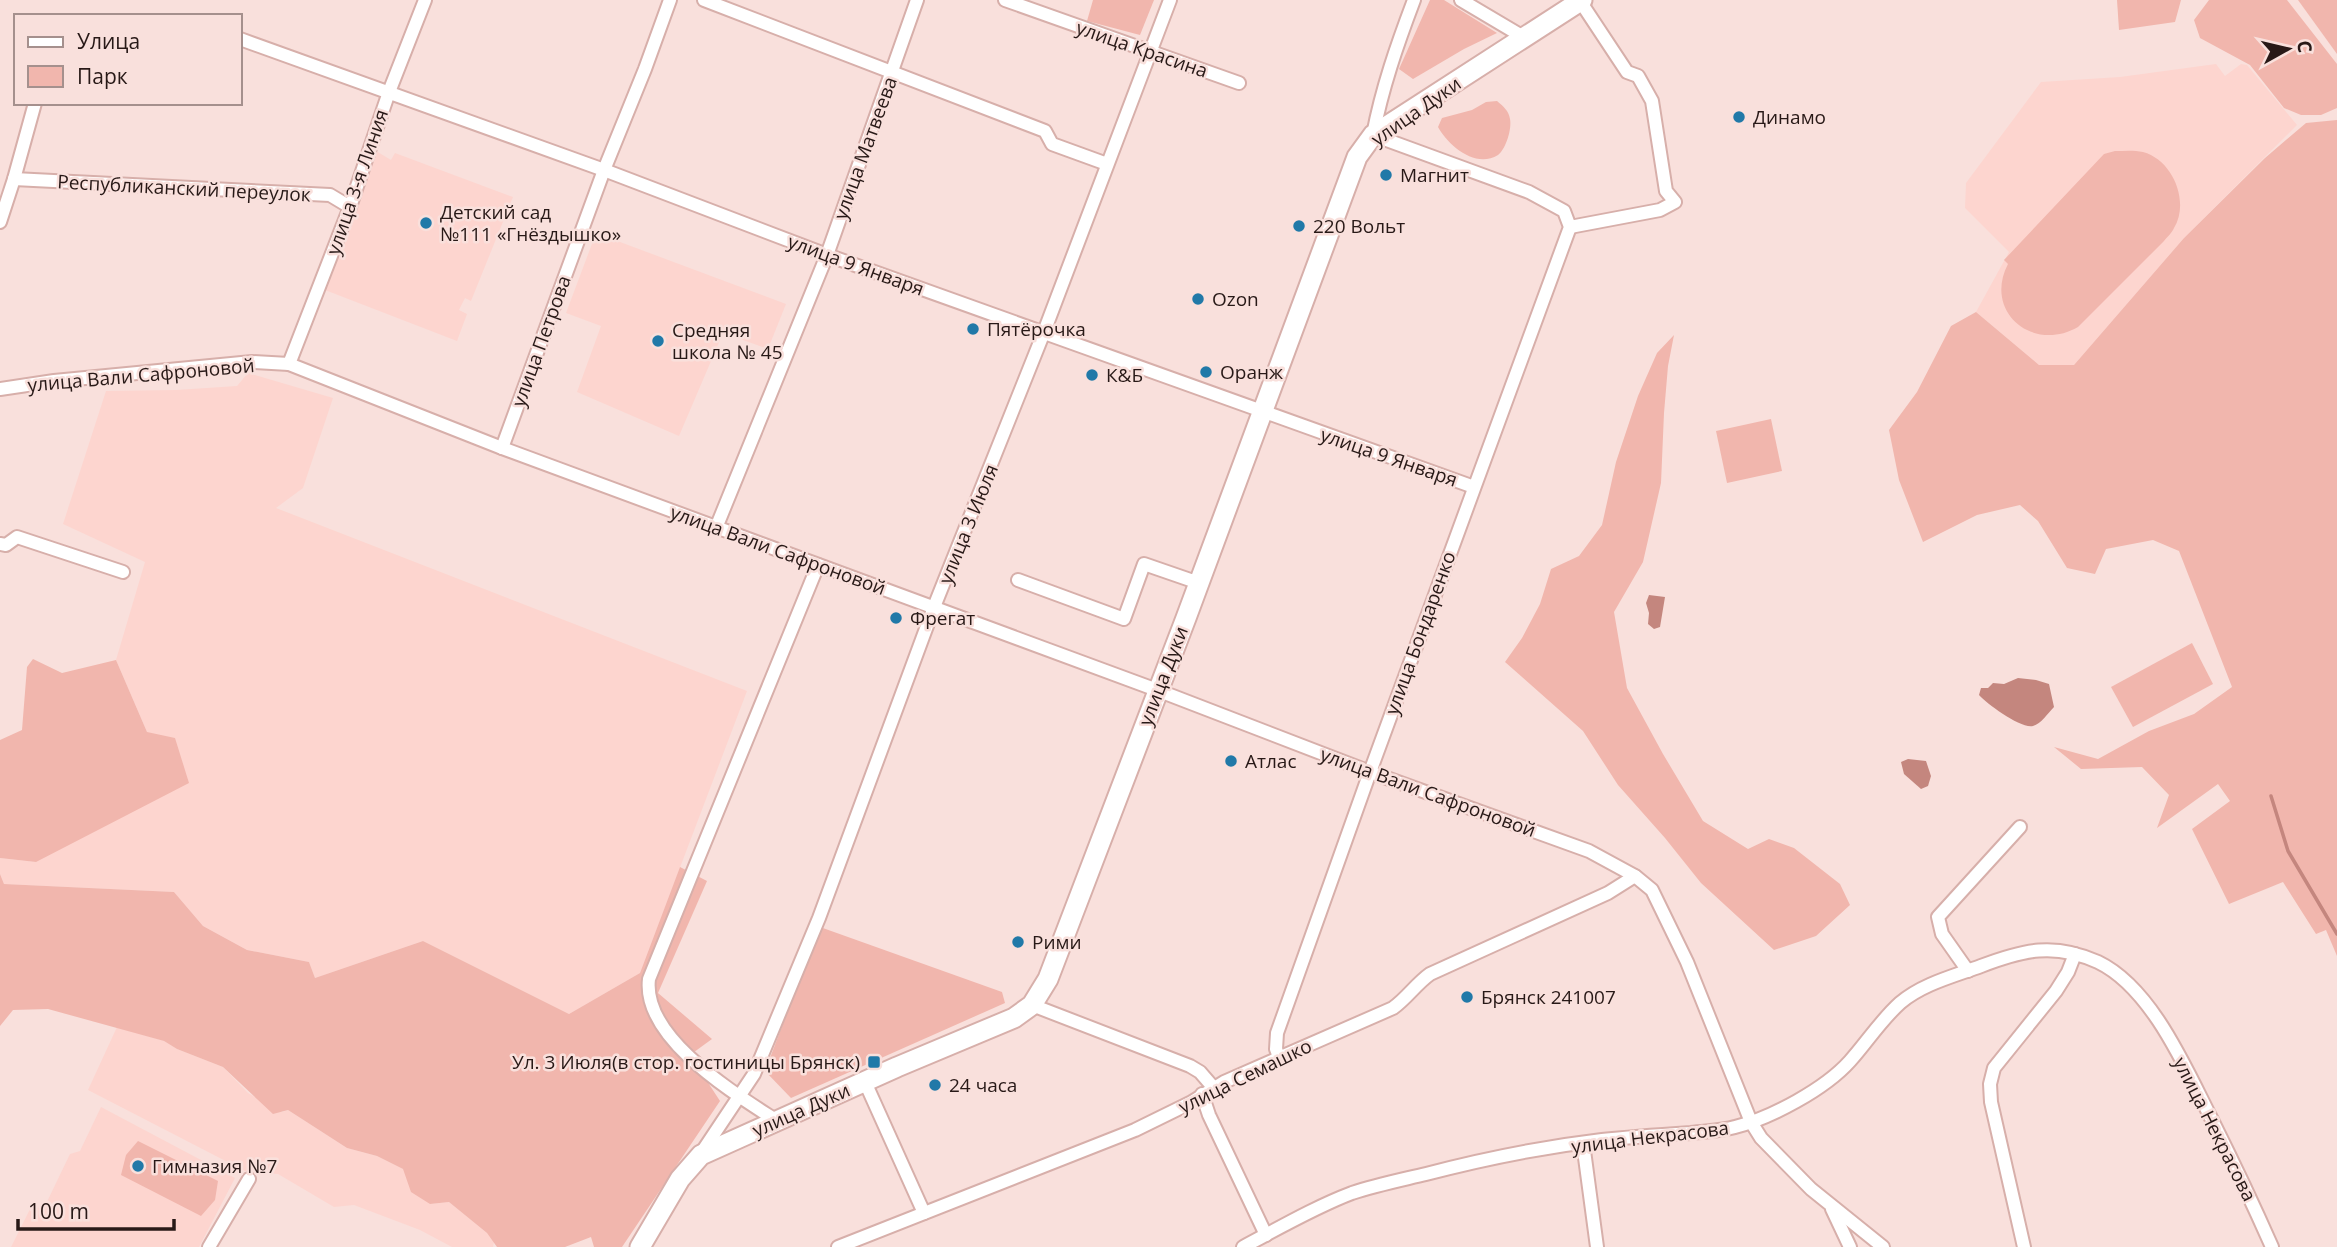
<svg xmlns="http://www.w3.org/2000/svg" width="2337" height="1247" viewBox="0 0 2337 1247" font-family="'Open Sans',sans-serif">
  <style>
    .built { fill: #fdd5cf }
    .green { fill: #f1b6ad }
    .water { fill: #c4867e }
    .lines { fill: none; stroke-linecap: round; stroke-linejoin: round }
    .stream { stroke: #c4867e; stroke-width: 3.5 }
    .minor-casing { stroke: #d7afaa; stroke-width: 16 }
    .primary-casing { stroke: #d7afaa; stroke-width: 23 }
    .minor { stroke: #fff; stroke-width: 12 }
    .primary { stroke: #fff; stroke-width: 19 }
    .poi-dot { fill: #2179a8; stroke: #f9e0dc; stroke-width: 2.5 }
    .labels { text-anchor: middle; stroke-width: 5; stroke-linejoin: round; paint-order: stroke }
    .street-label { font-size: 19px; fill: #281917; stroke: #f9e0dc }
    .poi-label { font-size: 19px; fill: #281917; stroke: #f9e0dc; text-anchor: start }
  </style>
  <rect width="100%" height="100%" fill="#f9e0dc"/>
  <g class="built">
    <polygon points="2216,64 2225,76 2241,64 2247,65 2297,125 2184,238 2074,365 2039,365 1976,312 2009,252 1965,208 1966,183 2041,82 2120,77"/>
    <polygon points="376,151 391,160 395,153 513,197 471,301 465,298 459,310 467,314 457,341 325,290 372,165 369,163"/>
    <polygon points="596,233 786,304 768,349 723,333 679,436 577,392 601,326 566,313"/>
    <polygon points="248,373 333,398 303,488 276,508 747,691 640,973 569,1014 423,941 315,978 309,962 247,950 203,926 174,892 4,884 0,874 0,858 36,862 147,732 116,660 145,562 63,524 106,391 176,390 237,386"/>
    <polygon points="117,1027 164,1041 177,1049 223,1067 248,1093 282,1112 288,1110 347,1148 377,1156 403,1169 430,1204 449,1202 487,1233 494,1242 493,1247 452,1247 420,1230 354,1205 334,1207 278,1174 245,1171 88,1090"/>
    <polygon points="101,1107 235,1178 199,1247 11,1247 31,1207 44,1208 70,1154 80,1151"/>
  </g>
  <g class="green">
    <polygon points="1093,0 1154,0 1140,35 1087,21"/>
    <polygon points="1430,0 1444,0 1497,33 1464,49 1413,79 1399,69"/>
    <polygon points="2117,0 2181,0 2175,22 2119,30"/>
    <polygon points="2209,0 2287,0 2337,64 2337,108 2321,115 2301,115 2284,108 2250,65 2200,38 2194,20"/>
    <polygon points="2298,0 2337,0 2337,54"/>
    <path d="M1497,101C1503,106 1509,111 1510,119C1512,129 1506,149 1498,155C1475,169 1448,145 1438,127L1442,118L1472,110L1486,102Z"/>
    <polygon points="2337,120 2337,956 2326,930 2316,934 2283,882 2229,904 2192,829 2230,801 2218,784 2157,828 2169,795 2142,767 2081,769 2054,747 2098,759 2149,731 2194,714 2232,687 2179,551 2153,540 2106,549 2095,574 2067,568 2038,521 2020,505 1977,515 1923,542 1899,480 1889,430 1917,392 1951,326 1976,312 2039,365 2074,365 2184,238 2265,158 2306,123"/>
    <path d="M2115,151C2124,151 2134,150 2143,152C2173,160 2190,202 2174,228C2172,233 2167,237 2164,241L2078,327C2033,353 1983,312 2008,264L2004,260L2104,154Z"/>
    <polygon points="1674,335 1668,366 1664,413 1661,483 1643,562 1614,612 1627,688 1663,754 1703,821 1748,849 1769,839 1794,848 1840,884 1850,905 1816,936 1774,950 1701,883 1665,838 1618,785 1583,731 1505,662 1522,638 1540,604 1551,569 1579,556 1602,525 1616,462 1638,396 1657,353"/>
    <polygon points="1771,419 1782,471 1727,483 1716,431"/>
    <polygon points="2192,643 2213,684 2133,727 2111,687"/>
    <polygon points="33,659 62,673 116,660 147,732 175,738 189,783 36,862 0,858 0,740 22,730 27,667"/>
    <polygon points="680,867 707,881 658,993 712,1039 690,1055 720,1101 622,1247 594,1247 591,1237 565,1247 497,1247 487,1233 449,1202 430,1204 411,1192 403,1169 377,1156 347,1148 288,1110 273,1114 223,1067 177,1049 164,1041 48,1009 13,1010 0,1026 0,874 4,884 174,892 203,926 247,950 309,962 315,978 423,941 569,1014 640,973"/>
    <polygon points="820,927 1002,992 1005,1003 791,1098 765,1071"/>
    <polygon points="138,1141 218,1181 215,1200 201,1216 121,1175 126,1155"/>
  </g>
  <g class="water">
    <polygon points="1649,595 1665,597 1660,627 1654,629 1648,624 1649,613 1646,603"/>
    <path d="M2018,678L2036,680L2049,684L2054,707C2048,713 2041,724 2033,726C2021,729 1987,704 1979,695L1981,688H1988L1993,683L2004,684Z"/>
    <polygon points="1908,759 1926,761 1931,776 1928,786 1921,789 1904,774 1901,762"/>
  </g>
  <g class="lines">
    <polyline class="stream" points="2271,796 2288,851 2337,934"/>
    <defs>
      <g id="minor">
        <polyline points="704,0 1045,131 1052,144 1107,164"/>
        <polyline points="1005,0 1239,83"/>
        <polyline points="1461,0 1525,38"/>
        <polyline points="240,39 604,170 827,255 1474,487"/>
        <polyline points="14,179 330,195 350,207"/>
        <polyline points="0,222 14,179 35,103"/>
        <polyline points="1570,227 1660,210 1675,202 1666,191 1652,101 1638,76 1627,72 1580,1"/>
        <polyline points="289,364 350,207 389,92 425,0"/>
        <polyline points="0,389 54,381 252,362 289,364 502,448 1157,690 1370,772 1589,851 1635,876 1652,890 1687,962 1751,1122 1761,1138 1811,1189 1883,1247"/>
        <polyline points="502,448 604,170 645,69 670,0"/>
        <polyline points="716,528 827,255 917,0"/>
        <polyline points="0,544 6,545 17,537 123,572"/>
        <polyline points="1018,580 1124,619 1144,564 1199,583"/>
        <polyline points="1968,971 1942,934 1938,917 2020,827"/>
        <polyline points="1032,1005 1190,1066 1200,1072 1213,1087"/>
        <path d="M1279,1057L1276,1049L1277,1033L1370,772L1570,227L1564,211L1529,192L1373,135C1382,88 1397,45 1414,0"/>
        <polyline points="865,1082 924,1213"/>
        <polyline points="1202,1094 1209,1115 1266,1235"/>
        <path d="M777,1121C734,1093 642,1038 649,979L818,565"/>
        <polyline points="1583,1143 1597,1247"/>
        <polyline points="702,1152 754,1074 819,918 934,607 1044,332 1170,0"/>
        <polyline points="1832,1209 1850,1247"/>
        <polyline points="209,1247 249,1179"/>
        <path d="M838,1247L1135,1130L1190,1103L1224,1082L1393,1008C1407,998 1416,984 1430,974L1608,893L1635,876"/>
        <path d="M1243,1247C1279,1228 1315,1207 1352,1193C1376,1185 1401,1180 1426,1174C1483,1159 1543,1147 1602,1140C1631,1137 1661,1135 1691,1133C1705,1131 1721,1131 1735,1127C1771,1118 1825,1089 1850,1061C1867,1042 1881,1020 1900,1003C1922,984 1954,976 1981,966C2023,950 2054,942 2098,962C2152,988 2186,1069 2212,1120C2233,1162 2253,1204 2272,1247"/>
        <polyline points="2024,1247 1991,1102 1990,1084 1994,1068 2056,991 2068,972 2075,954"/>
      </g>
      <polyline id="primary" points="640,1247 680,1179 701,1155 897,1067 1014,1018 1032,1005 1048,979 1186,618 1357,157 1373,135 1582,0"/>
    </defs>
    <use href="#minor" class="minor-casing"/>
    <use href="#primary" class="primary-casing"/>
    <use href="#minor" class="minor"/>
    <use href="#primary" class="primary"/>
  </g>
  <g class="poi-dot">
    <circle cx="1739" cy="117" r="7"/>
    <circle cx="1386" cy="175" r="7"/>
    <circle cx="426" cy="223" r="7"/>
    <circle cx="1299" cy="226" r="7"/>
    <circle cx="1198" cy="299" r="7"/>
    <circle cx="973" cy="329" r="7"/>
    <circle cx="658" cy="341" r="7"/>
    <circle cx="1206" cy="372" r="7"/>
    <circle cx="1092" cy="375" r="7"/>
    <circle cx="896" cy="618" r="7"/>
    <circle cx="1231" cy="761" r="7"/>
    <circle cx="1018" cy="942" r="7"/>
    <circle cx="1467" cy="997" r="7"/>
    <rect x="867" y="1055" width="14" height="14" rx="3.5"/>
    <circle cx="935" cy="1085" r="7"/>
    <circle cx="138" cy="1166" r="7"/>
  </g>
  <g class="labels">
    <g class="street-label">
      <text transform="translate(1142 49) rotate(19)" y="7">улица Красина</text>
      <text transform="translate(1416 111) rotate(-35)" y="7">улица Дуки</text>
      <text transform="translate(865 148) rotate(-70)" y="7">улица Матвеева</text>
      <text transform="translate(357 182) rotate(-71)" y="7">улица 3-я Линия</text>
      <text transform="translate(184 188) rotate(3)" y="7">Республиканский переулок</text>
      <text transform="translate(856 265) rotate(20)" y="7">улица 9 Января</text>
      <text transform="translate(541 341) rotate(-70)" y="7">улица Петрова</text>
      <text transform="translate(141 375) rotate(-5)" y="7">улица Вали Сафроновой</text>
      <text transform="translate(1389 457) rotate(19)" y="7">улица 9 Января</text>
      <text transform="translate(968 524) rotate(-68)" y="7">улица 3 Июля</text>
      <text transform="translate(778 550) rotate(20)" y="7">улица Вали Сафроновой</text>
      <text transform="translate(1420 633) rotate(-70)" y="7">улица Бондаренко</text>
      <text transform="translate(1163 676) rotate(-69)" y="7">улица Дуки</text>
      <text transform="translate(1428 792) rotate(20)" y="7">улица Вали Сафроновой</text>
      <text transform="translate(1245 1076) rotate(-26)" y="7">улица Семашко</text>
      <text transform="translate(801 1110) rotate(-24)" y="7">улица Дуки</text>
      <text transform="translate(2215 1129) rotate(63)" y="7">улица Некрасова</text>
      <text transform="translate(1650 1137) rotate(-7)" y="7">улица Некрасова</text>
    </g>
    <g class="poi-label">
      <text x="1753" y="124">Динамо</text>
      <text x="1400" y="182">Магнит</text>
      <text x="440" y="219">Детский сад<tspan x="440" dy="22">№111 «Гнёздышко»</tspan></text>
      <text x="1313" y="233">220 Вольт</text>
      <text x="1212" y="306">Ozon</text>
      <text x="987" y="336">Пятёрочка</text>
      <text x="672" y="337">Средняя<tspan x="672" dy="22">школа № 45</tspan></text>
      <text x="1220" y="379">Оранж</text>
      <text x="1106" y="382">К&amp;Б</text>
      <text x="910" y="625">Фрегат</text>
      <text x="1245" y="768">Атлас</text>
      <text x="1032" y="949">Рими</text>
      <text x="1481" y="1004">Брянск 241007</text>
      <text x="860" y="1069" text-anchor="end">Ул. 3 Июля(в стор. гостиницы Брянск)</text>
      <text x="949" y="1092">24 часа</text>
      <text x="152" y="1173">Гимназия №7</text>
    </g>
  </g>
  <rect x="14" y="14" width="228" height="91" fill="#f9e0dc" stroke="#a5908d" stroke-width="2"/>
  <rect x="28" y="37" width="35" height="10" fill="#ffffff" stroke="#a5908d" stroke-width="2"/>
  <text x="77" y="49" font-size="21" fill="#281917">Улица</text>
  <rect x="28" y="66" width="35" height="21" fill="#f1b6ad" stroke="#a5908d" stroke-width="2"/>
  <text x="77" y="84" font-size="21" fill="#281917">Парк</text>
  <g transform="translate(2288 49) rotate(82)" stroke="#f9e0dc" stroke-width="5" paint-order="stroke">
  <path d="M0-5L12 26L0 18L-12 26Z" fill="#281917"/>
  <text y="-10" font-size="19" font-weight="bold" text-anchor="middle" fill="#281917">С</text>
  </g>
  <path d="M18 1219v10h156v-10" fill="none" stroke="#281917" stroke-width="3.5"/>
  <text x="28" y="1219" font-size="21" fill="#281917" stroke="#f9e0dc" stroke-width="5" paint-order="stroke">100 m</text>
</svg>
